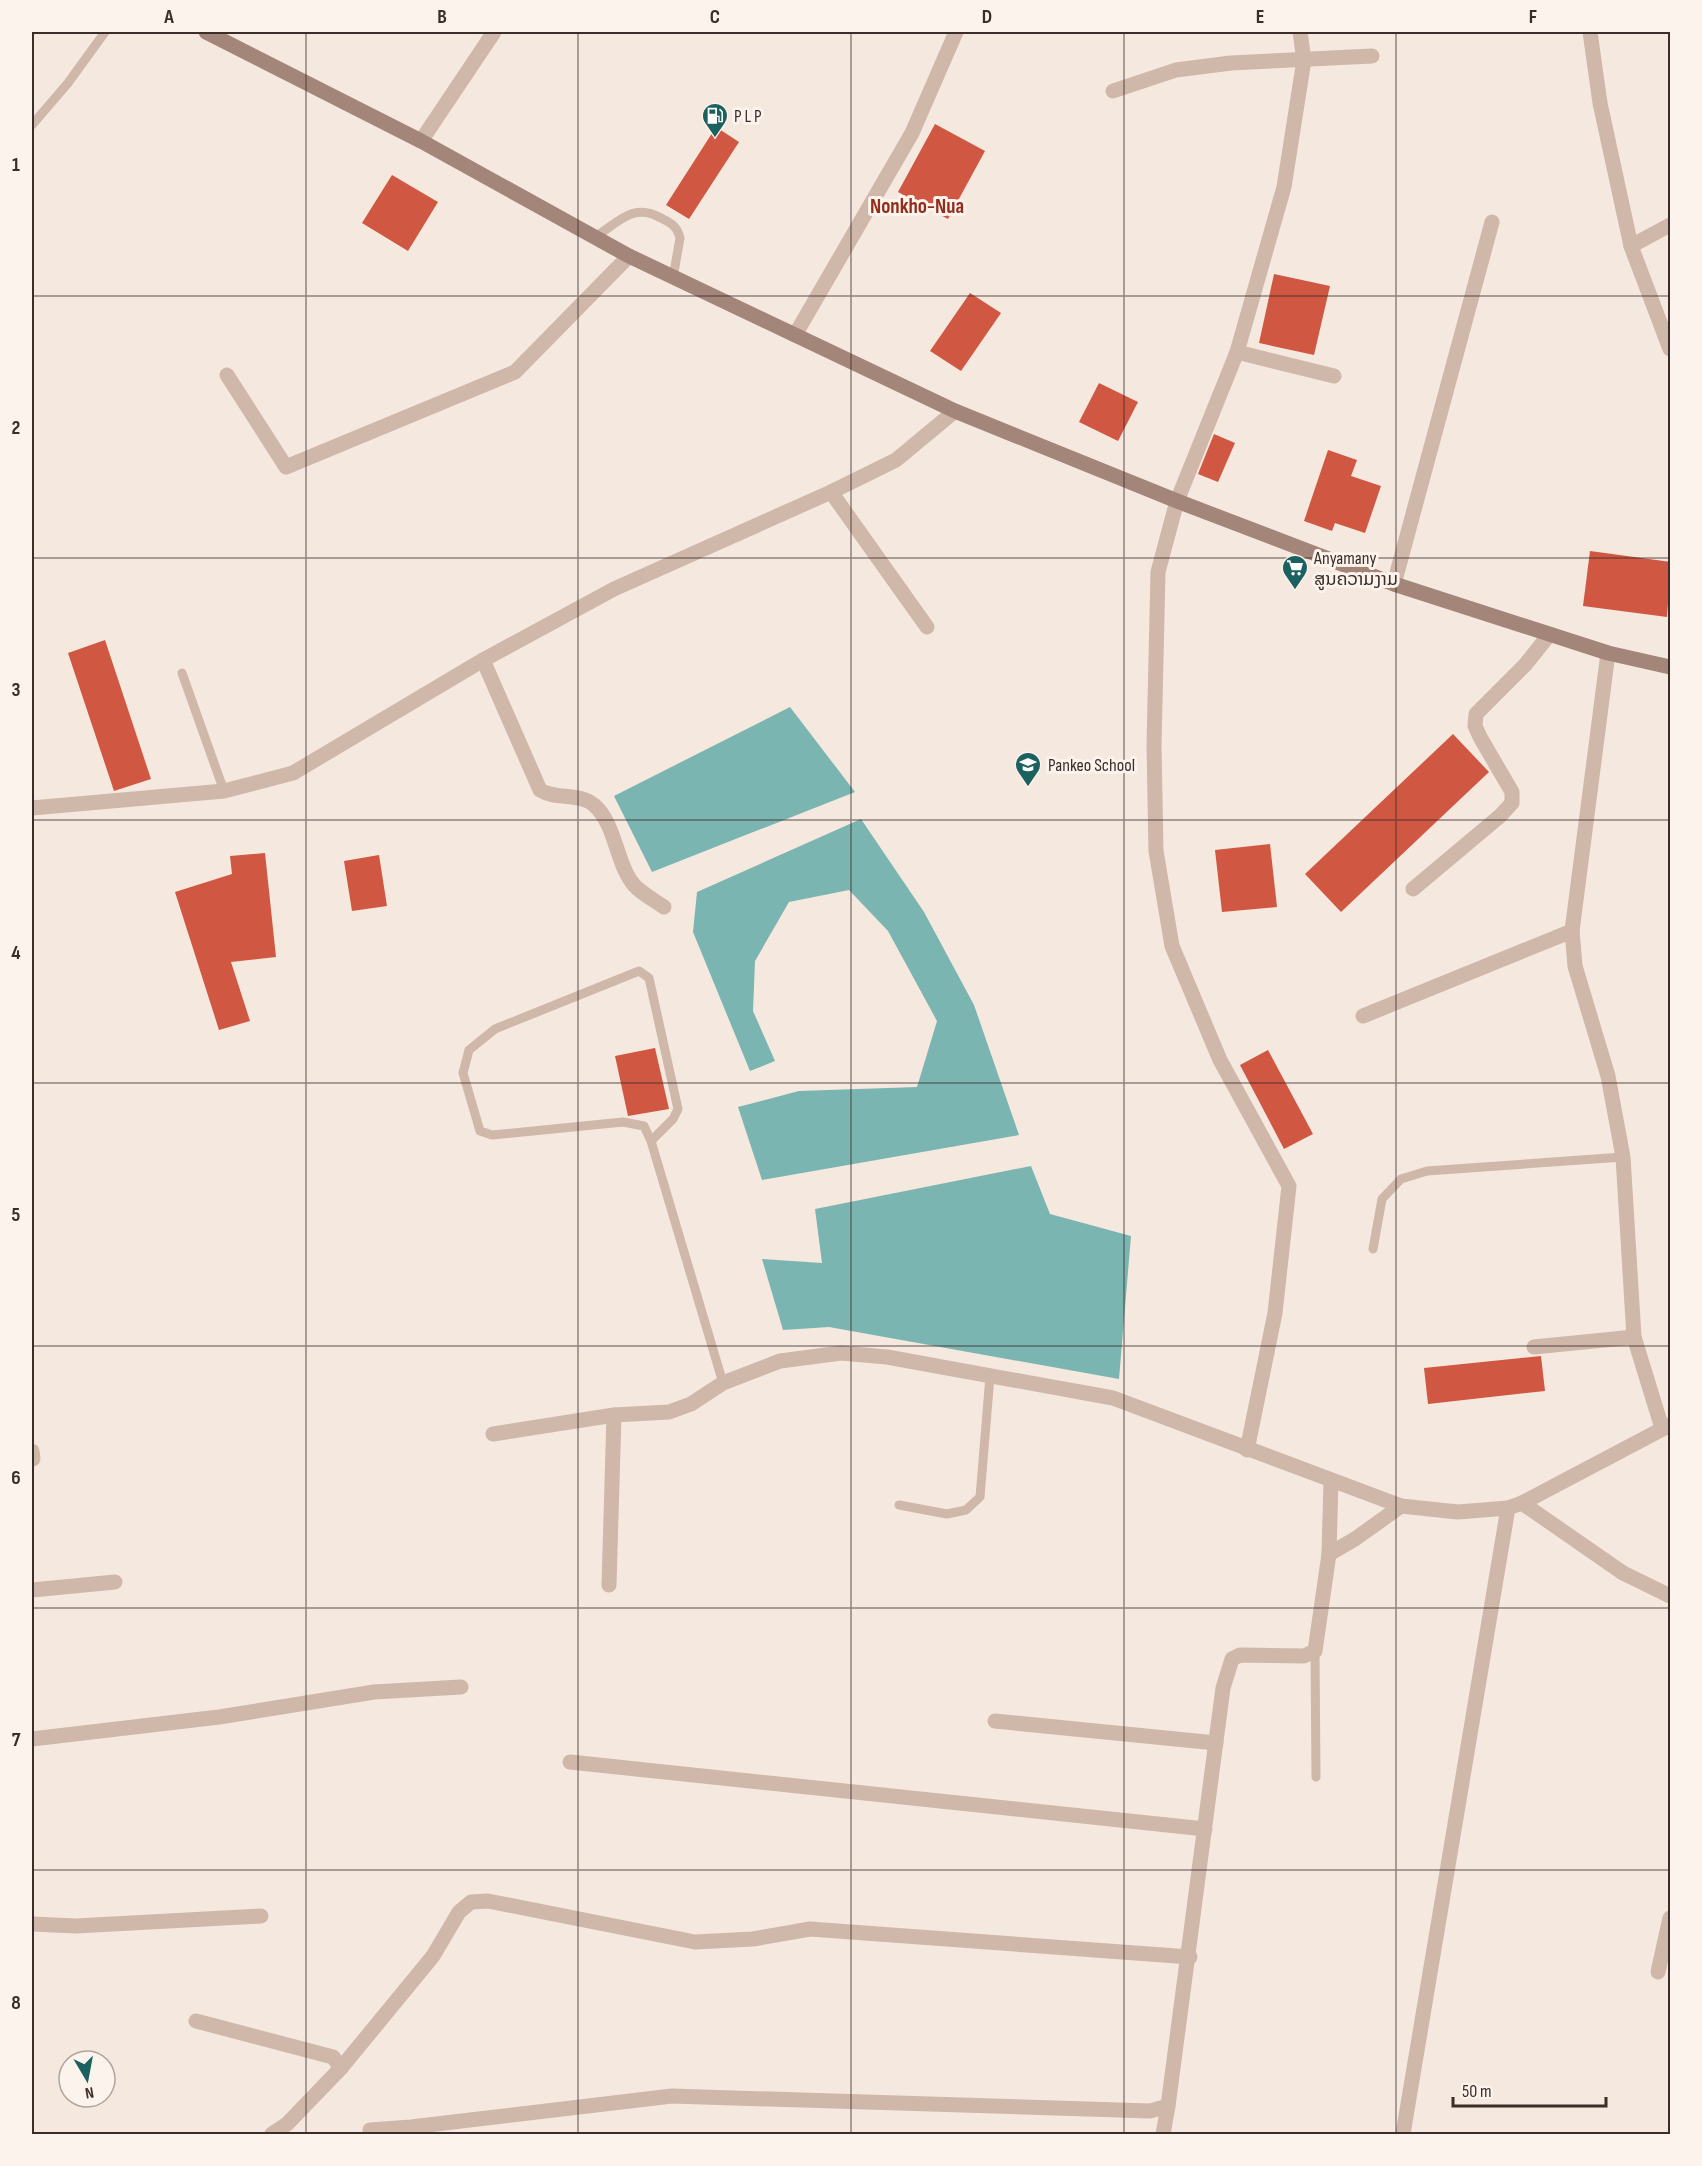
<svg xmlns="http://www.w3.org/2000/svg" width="1702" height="2166" viewBox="0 0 1702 2166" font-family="'Sofia Sans Condensed','Noto Sans Lao',sans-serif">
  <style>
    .water { fill: #7bb5b2 }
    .building { fill: #d05741 }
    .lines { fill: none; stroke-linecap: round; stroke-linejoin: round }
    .service { stroke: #cfb7a9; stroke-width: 9 }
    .minor { stroke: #cfb7a9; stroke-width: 15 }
    .secondary { stroke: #a3857a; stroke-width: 15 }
    .grid { fill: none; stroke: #3b2d29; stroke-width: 1.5; stroke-opacity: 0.55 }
    .labels { text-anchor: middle; stroke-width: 6; stroke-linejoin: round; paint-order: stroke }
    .poi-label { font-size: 18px; fill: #3b2d29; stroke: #fcf3ec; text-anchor: start }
    .quarter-label { font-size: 21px; font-weight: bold; fill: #922c1b; stroke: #fcf3ec }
    .neatline { fill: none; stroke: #3b2d29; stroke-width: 2 }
    .grid-label { font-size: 20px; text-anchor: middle; font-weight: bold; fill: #3b2d29 }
  </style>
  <rect width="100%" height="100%" fill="#f5e8df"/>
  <g class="water">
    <polygon points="790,707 855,792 652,872 614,796"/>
    <polygon points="861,819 924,912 974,1005 1019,1135 762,1180 738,1107 799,1091 917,1087 937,1021 888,931 849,890 789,902 755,961 753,1011 775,1061 750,1071 693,932 697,892"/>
    <polygon points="1031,1166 1050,1214 1131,1236 1119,1379 829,1327 783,1330 762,1259 822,1263 815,1209"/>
  </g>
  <g class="building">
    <polygon points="935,124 985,151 948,219 898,192"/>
    <polygon points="716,127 739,142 689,219 666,205"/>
    <polygon points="392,175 438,202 408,251 362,223"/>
    <polygon points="1274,274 1330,286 1314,355 1259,343"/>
    <polygon points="970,293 1001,313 961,371 930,351"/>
    <polygon points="1099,383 1138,402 1118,441 1079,422"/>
    <polygon points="1214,434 1235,443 1218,482 1198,474"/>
    <polygon points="1328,450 1357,460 1351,476 1381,486 1365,533 1335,523 1332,531 1304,521"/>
    <polygon points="1590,551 1671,562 1667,617 1583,606"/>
    <polygon points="105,640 151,779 114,791 68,653"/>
    <polygon points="1453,734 1489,772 1341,912 1305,874"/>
    <polygon points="1270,844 1277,907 1222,912 1215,850"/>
    <polygon points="265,853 276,957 231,962 250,1021 219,1030 175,892 232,874 230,856"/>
    <polygon points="379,855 387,906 352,911 344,861"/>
    <polygon points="655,1048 669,1109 628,1116 615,1056"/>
    <polygon points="1268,1050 1313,1134 1284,1149 1240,1065"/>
    <polygon points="1541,1356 1545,1391 1428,1404 1424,1368"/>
  </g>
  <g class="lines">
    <g class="service">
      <polyline points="32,125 68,83 105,32"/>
      <path d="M595,237C619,222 633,202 661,218C671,223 677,226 680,238L673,278"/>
      <polyline points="182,673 224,791"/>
      <polyline points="651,1141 673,1119 678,1109 649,978 639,971 495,1029 469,1050 463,1073 480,1131 492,1135 623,1122 644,1126 651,1141 723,1383"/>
      <polyline points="1373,1249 1382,1199 1401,1179 1427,1171 1623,1157"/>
      <polyline points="899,1505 947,1514 966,1510 980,1497 990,1376"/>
      <polyline points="1315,1651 1316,1777"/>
    </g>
    <g class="minor">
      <polyline points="1590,32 1600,103 1631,246 1670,349"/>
      <polyline points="1113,91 1176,70 1231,63 1372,56"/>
      <polyline points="421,141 494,32"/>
      <polyline points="1631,246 1670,225"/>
      <polyline points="795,335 912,133 956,32"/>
      <polyline points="1237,352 1334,376"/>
      <polyline points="227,375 286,467 515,372 629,256"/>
      <polyline points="831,492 927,627"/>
      <polyline points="1394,584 1492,222"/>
      <polyline points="1608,653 1572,931 1575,966 1608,1076 1623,1157 1634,1337 1662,1428"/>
      <path d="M483,660L540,790C556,800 578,792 594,805C616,824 616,864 634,885C641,893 654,900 664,907"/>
      <polyline points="32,808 224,791 293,773 483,660 614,589 831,492 896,460 955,411"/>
      <polyline points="1413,889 1500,816 1512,803 1512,792 1480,737 1475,726 1476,714 1525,665 1549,635"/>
      <polyline points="1363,1016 1572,931"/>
      <polyline points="1534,1347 1634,1337"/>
      <polyline points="493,1434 614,1415 669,1412 691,1404 723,1383 780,1361 841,1353 887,1357 1113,1398 1401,1506 1458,1512 1508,1508 1522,1503 1670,1425"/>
      <polyline points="1247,1450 1275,1313 1289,1186 1220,1060 1172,946 1156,851 1154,745 1158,572 1177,501 1237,352 1284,187 1304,60 1300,32"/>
      <polyline points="32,1451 33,1459"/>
      <polyline points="1522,1503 1623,1573 1670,1596"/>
      <polyline points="1329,1554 1331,1481"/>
      <polyline points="609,1585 614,1415"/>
      <polyline points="32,1590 115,1582"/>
      <polyline points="995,1721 1216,1743"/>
      <polyline points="32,1739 219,1717 374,1692 461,1687"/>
      <polyline points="570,1762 1205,1829"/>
      <polyline points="32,1924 76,1926 261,1916"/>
      <polyline points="1658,1972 1670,1918"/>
      <polyline points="196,2021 333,2057 341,2068"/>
      <polyline points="370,2130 411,2127 672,2096 1150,2111 1168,2106 1223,1688 1232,1659 1240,1655 1304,1656 1315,1651 1329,1554 1355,1539 1401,1506"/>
      <polyline points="272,2134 287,2124 341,2068 433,1956 459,1912 471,1902 488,1901 695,1942 753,1939 810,1929 1190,1957"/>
      <polyline points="1163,2134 1168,2106"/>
      <polyline points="1403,2134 1508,1508"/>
    </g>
    <polyline class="secondary" points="206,32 421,141 629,256 955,411 1177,501 1394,584 1608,653 1670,667"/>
  </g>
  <path class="grid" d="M306,32V2134M578,32V2134M851,32V2134M1124,32V2134M1396,32V2134M32,296H1670M32,558H1670M32,820H1670M32,1083H1670M32,1346H1670M32,1608H1670M32,1870H1670"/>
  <defs>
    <symbol id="fuel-pin" viewBox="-11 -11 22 30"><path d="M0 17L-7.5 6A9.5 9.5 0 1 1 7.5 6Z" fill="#1a615f" stroke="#fcf3ec"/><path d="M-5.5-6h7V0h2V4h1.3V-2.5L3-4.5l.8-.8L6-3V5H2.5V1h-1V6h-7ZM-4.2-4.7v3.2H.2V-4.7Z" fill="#fff"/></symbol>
    <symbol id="supermarket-pin" viewBox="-11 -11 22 30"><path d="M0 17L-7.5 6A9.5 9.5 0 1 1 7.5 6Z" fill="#1a615f" stroke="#fcf3ec"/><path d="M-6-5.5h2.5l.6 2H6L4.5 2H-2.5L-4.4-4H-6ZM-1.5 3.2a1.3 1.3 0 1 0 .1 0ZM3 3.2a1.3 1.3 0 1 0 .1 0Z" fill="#fff"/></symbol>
    <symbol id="school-pin" viewBox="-11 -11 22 30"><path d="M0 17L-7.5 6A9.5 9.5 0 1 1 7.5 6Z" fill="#1a615f" stroke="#fcf3ec"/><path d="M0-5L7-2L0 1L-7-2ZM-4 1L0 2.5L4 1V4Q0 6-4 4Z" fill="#fff"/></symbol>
  </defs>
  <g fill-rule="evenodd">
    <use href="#fuel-pin" x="700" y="101" width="30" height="40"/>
    <use href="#supermarket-pin" x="1280" y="553" width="30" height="40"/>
    <use href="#school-pin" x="1013" y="750" width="30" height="40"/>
  </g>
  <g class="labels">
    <g class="poi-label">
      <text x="734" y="122">P L P</text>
      <text x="1314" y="564">Anyamany<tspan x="1314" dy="21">ສູນຄວາມງາມ</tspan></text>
      <text x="1048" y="771">Pankeo School</text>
    </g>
    <g class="quarter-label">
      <text x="917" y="213">Nonkho-Nua</text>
    </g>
  </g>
  <rect width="1702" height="2166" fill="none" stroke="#fcf3ec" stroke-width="66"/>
  <g transform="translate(87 2079) rotate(170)"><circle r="28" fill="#fcf3ec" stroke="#afa49e" stroke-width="1.5"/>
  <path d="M0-4.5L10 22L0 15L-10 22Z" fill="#1a615f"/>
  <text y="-9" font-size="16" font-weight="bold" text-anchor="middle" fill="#3b2d29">N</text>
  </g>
  <path d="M1453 2097v9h153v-9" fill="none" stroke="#3b2d29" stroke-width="3"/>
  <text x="1462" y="2097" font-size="18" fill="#3b2d29" stroke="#fcf3ec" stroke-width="4.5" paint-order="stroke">50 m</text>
  <rect x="33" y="33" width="1636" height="2100" class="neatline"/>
  <g class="grid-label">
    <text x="169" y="23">A</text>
    <text x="442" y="23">B</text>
    <text x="715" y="23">C</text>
    <text x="987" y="23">D</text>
    <text x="1260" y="23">E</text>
    <text x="1533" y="23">F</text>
    <text x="16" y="171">1</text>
    <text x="16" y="434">2</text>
    <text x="16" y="696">3</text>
    <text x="16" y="959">4</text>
    <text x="16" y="1221">5</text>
    <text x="16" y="1484">6</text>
    <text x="16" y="1746">7</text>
    <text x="16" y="2009">8</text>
  </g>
</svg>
